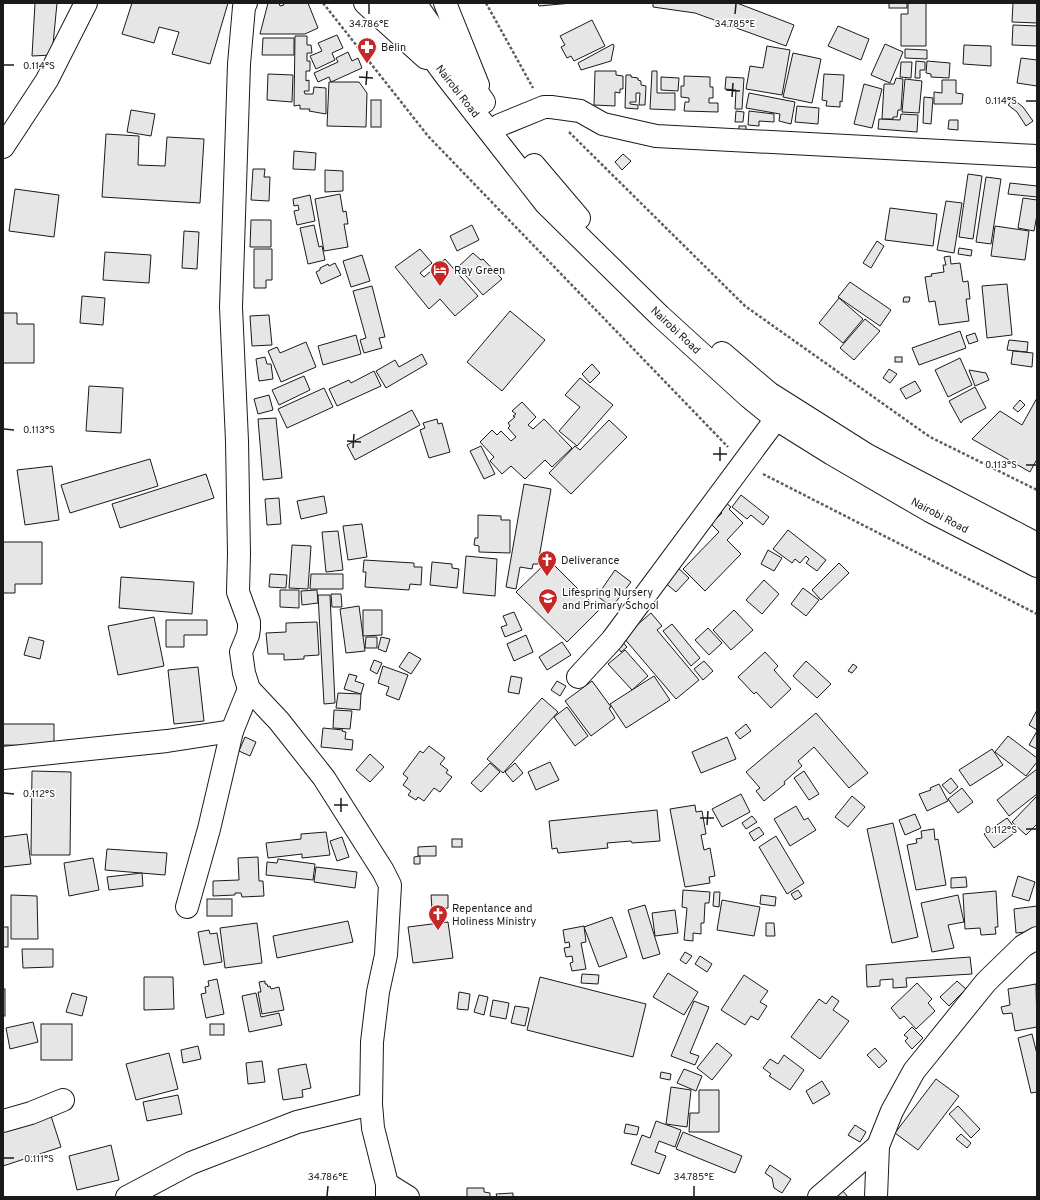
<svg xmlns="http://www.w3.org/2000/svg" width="1040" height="1200" viewBox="0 0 1040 1200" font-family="Overpass,sans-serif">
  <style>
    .building { fill: #e6e6e6; stroke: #1a1a1a }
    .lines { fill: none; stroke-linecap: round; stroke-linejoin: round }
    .minor-casing { stroke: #1a1a1a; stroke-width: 24 }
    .highway-casing { stroke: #1a1a1a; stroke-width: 24 }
    .path { stroke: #5f5f5f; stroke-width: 2.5; stroke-dasharray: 3 2; stroke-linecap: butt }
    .minor { stroke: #fff; stroke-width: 22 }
    .highway { stroke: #fff; stroke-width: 22 }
    .ticks { fill: none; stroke: #1a1a1a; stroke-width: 1.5 }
    .labels { text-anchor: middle; stroke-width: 3; stroke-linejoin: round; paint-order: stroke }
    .poi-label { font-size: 11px; fill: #1a1a1a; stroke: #fff; text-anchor: start }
    .street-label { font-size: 11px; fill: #1a1a1a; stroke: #fff }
    .ticks-label { font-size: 10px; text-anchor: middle; fill: #1a1a1a; stroke: #fff; stroke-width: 3; stroke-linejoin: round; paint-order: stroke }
  </style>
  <rect width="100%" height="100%" fill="#fff"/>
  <g class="building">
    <polygon points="35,3 57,3 52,55 32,56"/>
    <polygon points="132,3 228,3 210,64 172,54 179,32 159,27 154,43 122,34"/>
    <polygon points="268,3 279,3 280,6 284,5 283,3 308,3 318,28 305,34 260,34"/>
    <polygon points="538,3 572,3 539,6"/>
    <polygon points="653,3 737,3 794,25 786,46 695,13 653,7"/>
    <rect x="889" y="3" width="18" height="5"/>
    <polygon points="908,3 926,3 926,46 901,46 901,14 908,14"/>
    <polygon points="1013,3 1037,3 1037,23 1012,22"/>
    <polygon points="592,20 605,46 574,61 571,56 567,58 561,47 565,45 560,36"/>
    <polygon points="1013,25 1037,26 1037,46 1012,45"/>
    <polygon points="838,26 869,39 861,60 828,46"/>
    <polygon points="337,35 343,48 332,53 335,60 316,69 310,56 322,51 318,43"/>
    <polygon points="295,36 307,36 307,45 311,45 312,53 307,53 307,61 310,61 310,71 306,71 306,81 309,80 309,91 304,91 305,94 313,94 314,87 326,88 326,114 309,111 310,109 300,109 300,105 294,106"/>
    <polygon points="263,38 294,38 294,55 262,55"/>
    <polygon points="613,44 614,46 611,61 581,70 578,63"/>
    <polygon points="885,44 903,52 890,83 871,75"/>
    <polygon points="964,45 991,46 991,66 963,64"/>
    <polygon points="767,46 790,50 782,95 746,89 750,66 763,68"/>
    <polygon points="905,49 927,50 927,59 905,58"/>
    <polygon points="348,52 352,61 358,58 362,68 331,82 329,77 318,82 314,73 338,62 336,58"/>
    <polygon points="793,53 821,59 812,103 783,97"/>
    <polygon points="1021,58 1037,60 1037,86 1017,83"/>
    <polygon points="916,61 925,62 925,70 920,70 920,78 915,78"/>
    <polygon points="927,61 950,63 949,78 931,77 931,74 926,73"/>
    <polygon points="901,62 912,62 911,78 900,77"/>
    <polygon points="595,71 616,71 616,75 623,76 623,89 620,89 620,93 615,92 615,106 594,105"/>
    <polygon points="652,71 657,71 657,93 675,93 675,110 650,109"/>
    <polygon points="268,74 293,75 292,102 267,100"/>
    <polygon points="824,74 844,75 842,102 840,101 840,107 826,106 827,101 822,100"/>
    <polygon points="626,75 631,75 631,77 638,78 638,80 641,81 641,85 646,86 645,105 639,105 640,93 636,93 636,102 630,102 630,104 638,105 638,109 625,108"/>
    <polygon points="684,76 710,77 710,87 713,87 713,98 709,98 709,103 718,103 718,112 684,111 685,102 689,102 689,98 681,97 681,86 684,86"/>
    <polygon points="661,77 679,78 678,91 661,90"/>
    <polygon points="726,77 744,78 742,109 735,109 736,90 725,89"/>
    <polygon points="896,78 903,79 901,110 898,110 897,117 893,117 893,119 882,119 884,84 894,84"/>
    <polygon points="905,79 922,81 919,113 902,112"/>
    <polygon points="942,80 956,80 956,93 963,94 962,104 934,104 934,92 942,93"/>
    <polygon points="329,82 359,82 367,93 366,127 327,126"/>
    <polygon points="864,84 882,89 872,128 854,124"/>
    <polygon points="749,93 795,102 791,124 779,121 780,114 746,108"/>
    <polygon points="924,97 933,98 931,124 923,123"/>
    <polygon points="1013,99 1023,107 1033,121 1026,126 1017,112 1008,105"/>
    <rect x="371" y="100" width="10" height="27"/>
    <polygon points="797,106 819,108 818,124 795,122"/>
    <polygon points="131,110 155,114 151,136 127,132"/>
    <polygon points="736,111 744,112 743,122 735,122"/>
    <polygon points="749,111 774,114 774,122 759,121 759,126 748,125"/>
    <polygon points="901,114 918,115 917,132 878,129 879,119 900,120"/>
    <polygon points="949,120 958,120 958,130 948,129"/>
    <rect x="739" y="126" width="7" height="4"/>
    <polygon points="106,134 139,136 138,165 165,166 167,137 204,139 200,203 102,197"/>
    <polygon points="294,151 316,153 315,170 293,169"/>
    <polygon points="623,154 631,161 622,170 615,162"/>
    <polygon points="253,169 265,169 264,177 270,177 269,201 251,200"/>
    <polygon points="325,170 343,171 343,191 325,192"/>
    <polygon points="968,174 982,176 973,239 959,237"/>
    <polygon points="986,177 1001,179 991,244 976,242"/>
    <polygon points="1010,183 1037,186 1037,197 1008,194"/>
    <polygon points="15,189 59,195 54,237 9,231"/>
    <polygon points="340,194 343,212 346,211 348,224 344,224 348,247 324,251 315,199"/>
    <polygon points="310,195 315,221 297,225 294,211 299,210 298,205 294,206 293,199"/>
    <polygon points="1023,198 1037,200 1037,215 1034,231 1018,228"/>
    <polygon points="946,201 962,203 954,253 937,250"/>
    <polygon points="890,208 937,214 933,246 885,240"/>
    <polygon points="251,220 271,220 271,247 250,247"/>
    <polygon points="314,225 319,247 322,246 325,260 308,264 300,228"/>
    <polygon points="472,225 479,240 457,251 450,236"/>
    <polygon points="995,226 1029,231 1025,260 991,256"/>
    <polygon points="184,231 199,232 197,269 182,268"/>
    <polygon points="877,241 884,246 871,268 863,263"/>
    <polygon points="959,248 972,250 971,256 958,254"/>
    <polygon points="254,249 272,249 272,280 266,280 266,288 254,288"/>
    <polygon points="420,249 432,263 420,273 424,277 445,259 478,296 455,316 440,299 429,309 395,267"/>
    <polygon points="105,252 151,255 149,283 103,280"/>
    <polygon points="473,253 481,260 483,259 502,279 483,295 458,267"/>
    <polygon points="362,255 370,281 351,287 343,261"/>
    <polygon points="950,256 951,264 960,263 963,282 968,281 970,299 966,299 969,321 939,325 935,301 929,302 925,277 932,276 931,274 944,272 943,265 946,265 944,257"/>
    <polygon points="335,263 341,275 321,284 316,272 320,270 320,268 328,264 329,266"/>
    <polygon points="850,282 891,310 880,326 838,297"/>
    <polygon points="1007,284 1012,335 987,338 982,286"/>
    <polygon points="372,286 385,337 379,338 382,348 364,353 360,340 366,338 353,291"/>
    <polygon points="82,296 105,298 103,325 80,323"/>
    <polygon points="904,297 910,297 909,302 903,302"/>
    <polygon points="839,298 863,319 843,343 819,323"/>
    <polygon points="510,311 545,340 502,391 467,362"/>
    <polygon points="3,313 17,313 17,324 34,324 34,363 3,363"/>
    <polygon points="269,315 272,345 252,346 250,316"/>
    <polygon points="865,319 880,331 854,360 840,348"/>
    <polygon points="960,331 966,348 919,365 912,348"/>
    <polygon points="975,333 978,341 969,344 966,336"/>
    <polygon points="356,335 361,354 323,365 318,346"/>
    <polygon points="1009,340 1028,342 1027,352 1007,350"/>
    <polygon points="306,342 316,367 281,382 268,351 277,347 280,353"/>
    <polygon points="1013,351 1033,353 1032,367 1011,364"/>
    <polygon points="422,354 427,364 386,388 376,371 395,360 399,367"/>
    <polygon points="265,357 267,364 271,364 273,379 259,381 256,359"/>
    <rect x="895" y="357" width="7" height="5"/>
    <polygon points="960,358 972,385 948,397 935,370"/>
    <polygon points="592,364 600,373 590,383 582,374"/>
    <polygon points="889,369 897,374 890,383 883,378"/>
    <polygon points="969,370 986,373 989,380 975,386"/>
    <polygon points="374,371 381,386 337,406 329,389 349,380 351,383"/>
    <polygon points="304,376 310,390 279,405 272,390"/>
    <polygon points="580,378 613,405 577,446 559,431 580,407 565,395"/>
    <polygon points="915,381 921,391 906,399 900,389"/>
    <polygon points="89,386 123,388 121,433 86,431"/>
    <polygon points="975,387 986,408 963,420 961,423 949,401"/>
    <polygon points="324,388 333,407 287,428 278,409"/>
    <polygon points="269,395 273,410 258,414 254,399"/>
    <polygon points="1037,398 1037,459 1030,472 972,439 1000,411 1022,425"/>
    <polygon points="1020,400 1025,405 1018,412 1013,408"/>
    <polygon points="522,402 536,417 528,425 533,429 544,419 572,448 552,467 545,460 525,479 511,466 502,474 490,461 494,457 480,442 492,430 497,435 501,431 511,441 516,437 508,428 510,426 508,423 515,417 513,416 516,414 512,411"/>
    <polygon points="412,410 420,425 355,460 347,445"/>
    <polygon points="276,418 282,478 263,480 258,419"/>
    <polygon points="437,419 438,424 442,423 450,452 429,458 420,430 425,428 423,423"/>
    <polygon points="609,420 627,437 571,494 549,473 575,446 580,450"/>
    <polygon points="481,446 495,474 484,479 470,451"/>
    <polygon points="150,459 158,486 70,513 61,485"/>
    <polygon points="52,466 59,520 25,525 17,470"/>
    <polygon points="206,474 214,498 120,528 112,504"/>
    <polygon points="524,484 551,489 538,564 533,564 532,569 520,567 516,589 506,587"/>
    <polygon points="741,495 769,517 763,525 751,515 747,519 732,507"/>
    <polygon points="324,496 327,513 301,519 297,501"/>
    <polygon points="279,498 281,524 267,525 265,499"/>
    <polygon points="724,501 731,507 729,509 743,523 727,540 741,554 705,591 683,569 719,532 711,524 722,513 717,508"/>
    <polygon points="478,515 501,516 501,520 510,520 510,553 479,552 479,546 474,545 475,538 478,538"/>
    <polygon points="362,524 367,557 348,560 343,526"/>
    <polygon points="788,530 826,560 817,571 806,563 809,559 806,556 800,563 795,559 792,563 773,549"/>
    <polygon points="338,531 343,570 326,572 322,532"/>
    <polygon points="3,542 42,542 42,584 15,584 15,593 3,593"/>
    <polygon points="292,545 311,546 308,589 289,588"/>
    <polygon points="768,550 782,558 774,571 761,564"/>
    <polygon points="466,556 497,559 495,596 463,593"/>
    <polygon points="364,560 414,563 414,567 422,567 421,585 410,584 409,590 365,587 366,572 363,572"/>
    <polygon points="549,560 599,610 567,642 516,592"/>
    <polygon points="432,562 452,564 452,568 459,569 457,588 430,585"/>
    <polygon points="839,563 849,573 821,600 812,590"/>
    <polygon points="677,567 689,578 676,592 663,581"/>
    <polygon points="615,570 631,582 612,607 597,596"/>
    <polygon points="270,574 287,575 286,588 269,587"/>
    <polygon points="311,574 343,574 343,589 310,589"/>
    <polygon points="121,577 194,582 192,614 119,608"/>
    <polygon points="764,580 779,594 762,614 746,600"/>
    <polygon points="803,588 819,600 806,616 791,604"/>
    <polygon points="280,590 299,590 299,608 280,607"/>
    <polygon points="317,590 318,603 302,605 301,591"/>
    <polygon points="331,594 341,594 342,607 332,607"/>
    <polygon points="318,595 330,595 335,703 324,704"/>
    <polygon points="359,606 365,651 346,653 340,609"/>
    <polygon points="363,610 382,610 382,635 363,636"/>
    <polygon points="734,610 753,630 731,650 713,630"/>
    <polygon points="514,612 522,630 505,637 501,627 507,625 503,616"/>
    <polygon points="651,613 662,626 657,630 699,680 676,699 623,637"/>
    <polygon points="154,617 164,666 118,675 108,626"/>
    <polygon points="166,620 207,620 207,635 184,635 184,647 166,647"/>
    <polygon points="317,622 319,655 304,656 304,659 284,660 284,654 268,654 266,633 286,632 286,623"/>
    <polygon points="672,624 700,658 691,666 663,631"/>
    <polygon points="708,628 722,643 709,655 695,640"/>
    <polygon points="526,635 533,652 514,661 507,644"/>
    <polygon points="29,637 44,641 40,659 24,655"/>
    <polygon points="366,637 377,637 377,648 365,648"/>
    <polygon points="381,637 390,639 386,652 378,649"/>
    <polygon points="621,640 627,647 621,652 616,645"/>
    <polygon points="562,642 571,655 547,670 539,657"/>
    <polygon points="625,650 648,676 632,690 608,664"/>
    <polygon points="409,652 421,659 411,674 399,667"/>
    <polygon points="765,652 778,666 774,670 791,689 771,708 756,692 754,694 738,677"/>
    <polygon points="374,660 382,663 377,674 370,670"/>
    <polygon points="704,661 713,671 703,680 694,669"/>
    <polygon points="806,661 831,684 817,698 793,676"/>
    <polygon points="853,664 857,667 852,673 848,671"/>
    <polygon points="383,666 408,675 399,700 386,695 389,687 378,683"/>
    <polygon points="198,667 204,721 174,724 168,670"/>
    <polygon points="349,674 357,676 355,681 364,684 361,694 344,689"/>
    <polygon points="511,676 522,678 519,694 508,692"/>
    <polygon points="654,676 670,700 626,728 610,704"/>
    <polygon points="557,681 566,686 560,696 551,690"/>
    <polygon points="592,681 611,707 609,708 615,718 591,736 565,701"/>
    <polygon points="338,693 361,694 360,710 336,708"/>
    <polygon points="542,698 558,712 503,773 487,759"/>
    <polygon points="567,707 588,736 575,746 554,717"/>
    <polygon points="334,710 352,711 350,729 333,728"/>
    <polygon points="1037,710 1037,730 1029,725"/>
    <polygon points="816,713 868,773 849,788 814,747 798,761 802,766 784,782 785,784 764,801 756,791 760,788 746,772"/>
    <polygon points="3,724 54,724 54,746 3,745"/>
    <polygon points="746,724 751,731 740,739 735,733"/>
    <polygon points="323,728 343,730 342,731 346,732 345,739 353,740 352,750 321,747"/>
    <polygon points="1037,731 1037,749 1029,745"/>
    <polygon points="1008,736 1037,758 1037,762 1026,776 995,752"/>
    <polygon points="245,737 256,742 250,756 239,751"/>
    <polygon points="727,737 736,759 701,773 692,752"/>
    <polygon points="429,746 445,758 440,764 448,770 446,773 452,777 440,792 434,788 424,801 418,797 416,800 408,795 411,791 403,785 408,778 403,774 420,751 423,753"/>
    <polygon points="992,749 1003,765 970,786 959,770"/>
    <polygon points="370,754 384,767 370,782 356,770"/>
    <polygon points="550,762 559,780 536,790 528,772"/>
    <polygon points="490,763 500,772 481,792 471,783"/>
    <polygon points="515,763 523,773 513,782 505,772"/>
    <polygon points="1037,769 1037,794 1009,816 997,800"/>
    <polygon points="32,771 71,772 70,855 31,855"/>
    <polygon points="804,771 819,794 809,800 794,778"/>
    <polygon points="951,778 958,787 950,794 942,785"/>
    <polygon points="939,784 948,801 927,811 919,794 931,790 930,788"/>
    <polygon points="962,788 973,802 958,813 948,799"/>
    <polygon points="741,794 750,812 722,827 712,809"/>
    <polygon points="852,796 865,807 848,827 835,817"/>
    <polygon points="1037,796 1037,824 1026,835 1012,822"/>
    <polygon points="695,805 696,812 702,811 706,834 701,835 704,850 710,848 715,876 709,877 710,883 685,887 670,809"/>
    <polygon points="796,806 804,820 808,818 816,830 790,846 774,819"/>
    <polygon points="657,810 660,841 632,843 631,841 607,843 608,848 558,853 557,848 552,849 549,821"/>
    <polygon points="915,814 921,828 905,835 899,820"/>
    <polygon points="752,816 757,822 746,829 742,823"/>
    <polygon points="1007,818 1017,831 994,848 984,834"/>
    <polygon points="893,823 918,937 892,943 867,829"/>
    <polygon points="759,827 764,834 754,841 749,833"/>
    <polygon points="934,829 935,840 938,839 946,885 916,890 907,845 917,843 916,839 922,838 921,831"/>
    <polygon points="326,832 330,855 302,858 302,854 268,858 266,843 301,839 301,834"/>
    <polygon points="27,834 31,864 3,867 3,837"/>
    <polygon points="776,836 804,883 787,894 759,847"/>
    <polygon points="342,837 349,857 337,861 330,841"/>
    <rect x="452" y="839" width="10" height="8"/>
    <polygon points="436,846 436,856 418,856 418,847"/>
    <polygon points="107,849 167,853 165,875 105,870"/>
    <polygon points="420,856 420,864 414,864 414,857"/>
    <polygon points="258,857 259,881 263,881 264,896 242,897 241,893 235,893 235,895 213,896 213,881 239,880 238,858"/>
    <polygon points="93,858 99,890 69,896 64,863"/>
    <polygon points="278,859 315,864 313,880 266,875 267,862 277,863"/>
    <polygon points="316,867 357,872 355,888 314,882"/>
    <polygon points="142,873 143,886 109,890 107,877"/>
    <polygon points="1018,876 1035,882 1029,901 1012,896"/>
    <polygon points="966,877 967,887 951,888 951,878"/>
    <polygon points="683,890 710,892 709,903 705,903 704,923 701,923 701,934 693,933 693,941 684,940 687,908 682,907"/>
    <polygon points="798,890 802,896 795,900 791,894"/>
    <polygon points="996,891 998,927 995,927 996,934 981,935 980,928 965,929 963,894"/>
    <polygon points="714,892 720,892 719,907 713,906"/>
    <polygon points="11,895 37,896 38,939 11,939"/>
    <polygon points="431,895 448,895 448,908 432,909"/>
    <polygon points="761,895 776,897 775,906 760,904"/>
    <polygon points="958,895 964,922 948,925 954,948 932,952 921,903"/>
    <rect x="207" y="899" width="25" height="17"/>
    <polygon points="722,900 760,907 754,936 717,930"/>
    <polygon points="645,905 660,954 643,959 628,910"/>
    <polygon points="1037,906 1037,931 1016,933 1014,909"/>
    <polygon points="675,910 678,933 655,936 652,913"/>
    <polygon points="612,917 627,957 599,967 584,927"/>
    <polygon points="348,921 353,942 277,958 273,936"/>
    <polygon points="448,922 453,958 413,963 408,927"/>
    <polygon points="257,923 262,963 225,968 220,928"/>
    <polygon points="766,923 774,923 775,936 766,936"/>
    <polygon points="584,926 586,942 581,943 586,969 572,971 570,963 573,962 572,956 566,957 564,948 570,947 569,942 565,943 563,930"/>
    <rect x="3" y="927" width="5" height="20"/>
    <polygon points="209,930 210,934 217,933 222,962 204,965 198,932"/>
    <polygon points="22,949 53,949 53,967 23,968"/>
    <polygon points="685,952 692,956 686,964 680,960"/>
    <polygon points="700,956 712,964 707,972 695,964"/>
    <polygon points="970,957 972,974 906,978 907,987 893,988 893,979 880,980 880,986 867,987 866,965"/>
    <polygon points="668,973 698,992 684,1015 653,997"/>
    <polygon points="582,974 599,975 598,984 581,983"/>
    <polygon points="744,975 768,991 760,1002 767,1006 758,1020 751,1016 745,1025 721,1010"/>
    <polygon points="144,977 173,977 174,1009 144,1010"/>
    <polygon points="540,977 646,1004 633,1057 527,1030"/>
    <polygon points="217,979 224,1014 206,1018 201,994 206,993 205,987 209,986 208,981"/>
    <polygon points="265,981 265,984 267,984 268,987 270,986 271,989 279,987 284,1010 262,1014 258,992 261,992 259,982"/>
    <polygon points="957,981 966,989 949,1006 940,997"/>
    <polygon points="917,983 932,999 928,1003 935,1011 916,1029 904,1016 900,1019 891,1008"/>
    <polygon points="1036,984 1037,1027 1015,1031 1012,1013 1003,1014 1001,1007 1010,1005 1008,989"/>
    <rect x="3" y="989" width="2" height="27"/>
    <polygon points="459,992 470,994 468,1010 457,1009"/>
    <polygon points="72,993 87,997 82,1016 66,1012"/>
    <polygon points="256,993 261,1017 279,1013 282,1025 249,1032 242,996"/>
    <polygon points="479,995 488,997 484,1015 474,1012"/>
    <polygon points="832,996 839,1001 833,1010 849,1021 820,1059 791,1037 819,999 826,1004"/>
    <polygon points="493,1000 509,1003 506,1019 490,1016"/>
    <polygon points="694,1001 709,1007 690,1053 699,1056 695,1065 671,1056"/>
    <polygon points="515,1006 529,1008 525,1026 511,1023"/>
    <polygon points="33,1022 38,1042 10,1049 6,1028"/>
    <rect x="41" y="1024" width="31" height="36"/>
    <rect x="210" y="1024" width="14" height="11"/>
    <polygon points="912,1027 923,1038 912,1049 905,1041 908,1038 904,1035"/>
    <polygon points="1032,1034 1037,1054 1037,1092 1031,1093 1018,1038"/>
    <polygon points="717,1043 732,1055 712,1080 697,1068"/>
    <polygon points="198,1046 201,1059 183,1063 181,1050"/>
    <polygon points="875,1048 887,1061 879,1068 867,1055"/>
    <polygon points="169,1053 178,1089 136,1100 126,1064"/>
    <polygon points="784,1055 804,1070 790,1090 769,1076 771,1074 763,1068 770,1059 778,1064"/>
    <polygon points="262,1061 265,1082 248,1084 246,1063"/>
    <polygon points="306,1064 311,1088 302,1090 303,1097 283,1100 278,1069"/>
    <polygon points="684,1069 702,1076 696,1091 677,1083"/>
    <polygon points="661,1072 671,1074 670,1080 660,1078"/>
    <polygon points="936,1079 959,1096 918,1150 895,1133"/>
    <polygon points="822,1081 830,1094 813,1104 806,1091"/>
    <polygon points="671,1087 691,1090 687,1127 666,1124"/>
    <polygon points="699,1090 719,1090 719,1132 689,1132 690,1113 699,1113"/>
    <polygon points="178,1095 182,1114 147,1121 143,1102"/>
    <polygon points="958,1106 980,1129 971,1138 949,1114"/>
    <polygon points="51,1116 61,1147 3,1166 3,1132"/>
    <polygon points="656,1121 681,1130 675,1147 659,1141 655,1152 666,1156 659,1174 631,1164 642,1135 650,1138"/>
    <polygon points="626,1124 639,1127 637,1135 624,1133"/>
    <polygon points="855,1125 866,1132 860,1142 848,1135"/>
    <polygon points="683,1132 742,1156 735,1173 676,1149"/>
    <polygon points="961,1134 971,1143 967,1148 956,1139"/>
    <polygon points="111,1145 119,1180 77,1190 69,1156"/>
    <polygon points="770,1165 791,1179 782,1193 774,1188 772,1178 765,1173"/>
    <polygon points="467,1188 484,1188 484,1192 490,1193 490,1197 467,1197"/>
    <polygon points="842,1190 848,1197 835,1197"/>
    <polygon points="513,1193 513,1197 497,1197 496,1194"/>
  </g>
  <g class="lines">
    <defs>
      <g id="minor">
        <polyline points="246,3 244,7 239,64 231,307 237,441 239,554 238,592 249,622 249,628 248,635 241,652 244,673 249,689 279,721 324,778 383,871 390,885 386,955 378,992 372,1042 371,1104 373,1128 387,1184 387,1197"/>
        <polyline points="365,3 426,58"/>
        <polyline points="445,3 478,85"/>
        <polyline points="500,125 544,107 551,107 580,111 603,124 656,136 1037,156"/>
        <polyline points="3,147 47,80 86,3"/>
        <polyline points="578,677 612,640 776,419"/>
        <polyline points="3,758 167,741 232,731"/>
        <polyline points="187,907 209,829 232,731 249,689"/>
        <polyline points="3,1121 31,1113 63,1100"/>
        <polyline points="387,1184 408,1197"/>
        <polyline points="127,1197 191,1163 297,1122 371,1104"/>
        <polyline points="819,1197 878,1146"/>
        <polyline points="876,1197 878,1146 892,1111 914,1071 986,982 1023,946 1037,938"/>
      </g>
      <g id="highway">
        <polyline points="392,3 446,76 546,204 660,316 749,397 776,419 832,454 930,511 1037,566"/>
        <polyline points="415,3 484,102"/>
        <polyline points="534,165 579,218"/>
        <polyline points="722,353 769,393 867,455 1037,544"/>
      </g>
    </defs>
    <use href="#minor" class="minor-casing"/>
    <use href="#highway" class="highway-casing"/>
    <g class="path">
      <polyline points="323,3 428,136 728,447"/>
      <polyline points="486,3 533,88"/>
      <polyline points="569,132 745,306 930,437 1037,490"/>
      <polyline points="763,474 1037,614"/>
    </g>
    <use href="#minor" class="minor"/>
    <use href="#highway" class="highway"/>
  </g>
  <path class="ticks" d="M369,14V4M735,14L736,4M4,65H14M359,77L373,78M366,85L367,71M726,90L740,91M732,97L733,83M1026,101H1036M4,429L14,430M347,441L361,442M353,448L354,434M713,454H727M720,461V447M1026,465H1036M4,793L14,794M334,805H348M341,812V798M700,818H714M707,825L708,811M1026,829H1036M4,1158H14M327,1196L328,1186M694,1196V1186"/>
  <defs>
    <symbol id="pharmacy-pin" viewBox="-11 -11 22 30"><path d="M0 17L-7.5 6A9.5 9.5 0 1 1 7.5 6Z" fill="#c62828" stroke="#fff"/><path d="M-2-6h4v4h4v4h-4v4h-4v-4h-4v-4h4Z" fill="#fff"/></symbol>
    <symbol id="hotel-pin" viewBox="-11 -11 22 30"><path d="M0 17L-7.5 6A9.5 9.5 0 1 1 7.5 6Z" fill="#c62828" stroke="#fff"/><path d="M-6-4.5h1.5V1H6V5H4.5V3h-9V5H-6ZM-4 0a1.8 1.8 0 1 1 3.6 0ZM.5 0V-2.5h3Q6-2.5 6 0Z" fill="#fff"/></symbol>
    <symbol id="church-pin" viewBox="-11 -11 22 30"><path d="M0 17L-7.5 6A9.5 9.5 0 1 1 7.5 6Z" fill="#c62828" stroke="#fff"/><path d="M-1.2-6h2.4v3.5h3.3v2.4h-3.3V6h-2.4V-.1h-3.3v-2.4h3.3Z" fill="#fff"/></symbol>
    <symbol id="school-pin" viewBox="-11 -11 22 30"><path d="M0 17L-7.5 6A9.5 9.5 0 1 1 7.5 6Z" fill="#c62828" stroke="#fff"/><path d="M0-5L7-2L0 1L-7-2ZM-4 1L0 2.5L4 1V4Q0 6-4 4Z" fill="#fff"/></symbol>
  </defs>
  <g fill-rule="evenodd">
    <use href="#pharmacy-pin" x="356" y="36" width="22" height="30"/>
    <use href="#hotel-pin" x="429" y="259" width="22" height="30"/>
    <use href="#church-pin" x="536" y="549" width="22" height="30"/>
    <use href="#school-pin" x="537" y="587" width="22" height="30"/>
    <use href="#church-pin" x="427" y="903" width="22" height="30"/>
  </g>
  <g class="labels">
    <g class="poi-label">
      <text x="381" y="51">Belin</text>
      <text x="454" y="274">Ray Green</text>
      <text x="561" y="564">Deliverance</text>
      <text x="562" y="596">Lifespring Nursery<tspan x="562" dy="13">and Primary School</tspan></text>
      <text x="452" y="912">Repentance and<tspan x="452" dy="13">Holiness Ministry</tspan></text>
    </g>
    <g class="street-label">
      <text transform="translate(458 91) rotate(52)" y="4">Nairobi Road</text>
      <text transform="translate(676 330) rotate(43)" y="4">Nairobi Road</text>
      <text transform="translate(940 515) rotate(28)" y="4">Nairobi Road</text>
    </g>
  </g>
  <g class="ticks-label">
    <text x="369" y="27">34.786°E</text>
    <text x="735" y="27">34.785°E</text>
    <text x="39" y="69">0.114°S</text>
    <text x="1001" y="104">0.114°S</text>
    <text x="39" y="433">0.113°S</text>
    <text x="1001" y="468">0.113°S</text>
    <text x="39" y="797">0.112°S</text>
    <text x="1001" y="833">0.112°S</text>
    <text x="39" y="1162">0.111°S</text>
    <text x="328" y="1180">34.786°E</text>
    <text x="694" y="1180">34.785°E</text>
  </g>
  <rect width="1040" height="1200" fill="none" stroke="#1a1a1a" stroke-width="8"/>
</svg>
